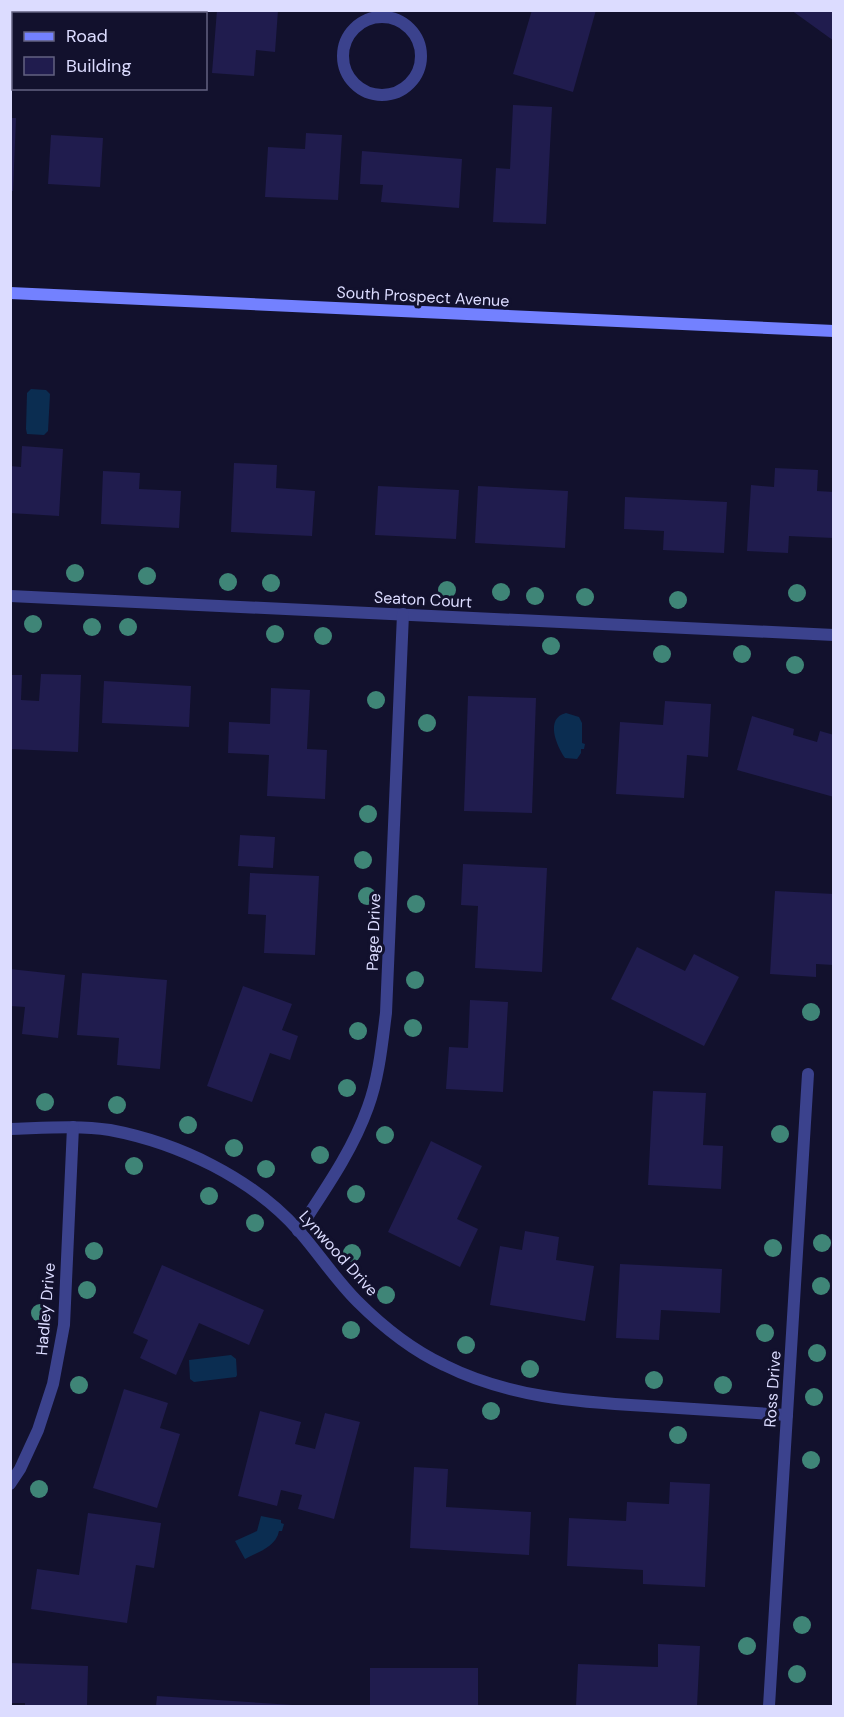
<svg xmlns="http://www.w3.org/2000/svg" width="844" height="1717" viewBox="0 0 844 1717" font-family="'DM Sans',sans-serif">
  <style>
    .water { fill: #0b2d51 }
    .building { fill: #201c4e }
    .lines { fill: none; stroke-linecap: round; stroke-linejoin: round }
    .minor { stroke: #3b428d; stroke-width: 12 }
    .secondary { stroke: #7381ff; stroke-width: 12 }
    .tree { fill: #3f8577 }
    .labels { text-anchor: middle; stroke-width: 6; stroke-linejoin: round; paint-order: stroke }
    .street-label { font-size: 16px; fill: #dcdcff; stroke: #12112d }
  </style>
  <rect width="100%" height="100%" fill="#12112d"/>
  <g class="water">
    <polygon points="31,389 46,390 50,394 48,431 44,435 27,434 26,429 27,393"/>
    <path d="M566,713L579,717L582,723V743L585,744L584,749H581V753L577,759L565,758C556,745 545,718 566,713Z"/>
    <polygon points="231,1355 236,1359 237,1375 236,1377 194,1382 190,1379 189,1360"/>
    <path d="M261,1516L281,1520V1523L284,1524L282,1531H279C276,1547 258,1552 245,1559L235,1541L257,1531Z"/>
  </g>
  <g class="building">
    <rect x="44" y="10" width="47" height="4"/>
    <polygon points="217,10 278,10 275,52 256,50 254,76 212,73"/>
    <polygon points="532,10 596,10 573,92 513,74"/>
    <polygon points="791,10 834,10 834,41"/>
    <polygon points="513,105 552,107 546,224 493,222 496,168 510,169"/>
    <polygon points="10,118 16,118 13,191 10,191"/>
    <polygon points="306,133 342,135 338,200 265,197 268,147 305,149"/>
    <polygon points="51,135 103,138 100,187 48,184"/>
    <polygon points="362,151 462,159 459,208 381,202 383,185 360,184"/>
    <polygon points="22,446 63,449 59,516 10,513 10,466 21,467"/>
    <polygon points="234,463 277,465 276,488 315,491 312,536 231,532"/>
    <polygon points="775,468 818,470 817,491 834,492 834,538 789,536 788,553 747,551 751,485 774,487"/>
    <polygon points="103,471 140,473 139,489 181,491 179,528 101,524"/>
    <polygon points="378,486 459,490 456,539 375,535"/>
    <polygon points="478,486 568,491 565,548 475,543"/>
    <polygon points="625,497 727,502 724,553 663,550 664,531 624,529"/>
    <polygon points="41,674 81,675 78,752 10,749 10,675 22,675 21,700 39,701"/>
    <polygon points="104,681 191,686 189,727 102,723"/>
    <polygon points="271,688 310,690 307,749 327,750 325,799 267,796 269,755 228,753 229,722 270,724"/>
    <polygon points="468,696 536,698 532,813 464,811"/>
    <polygon points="665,701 711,704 708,757 687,755 684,798 616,794 620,722 663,725"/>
    <polygon points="752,716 794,729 793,735 817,742 820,731 834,735 834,797 737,770"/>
    <polygon points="240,835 275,837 273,868 238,866"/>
    <polygon points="463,864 547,868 542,972 475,968 478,906 461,905"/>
    <polygon points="250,873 319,876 315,955 264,953 266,915 248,914"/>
    <polygon points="775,891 834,894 834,965 816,964 816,977 770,974"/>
    <polygon points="637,947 685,971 694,954 739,977 704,1046 611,999"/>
    <polygon points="10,969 65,975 58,1038 22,1034 25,1007 10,1006"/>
    <polygon points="82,973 167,980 160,1069 117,1065 119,1038 77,1035"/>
    <polygon points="243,986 292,1004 282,1030 298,1036 290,1060 270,1053 252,1102 207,1086"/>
    <polygon points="470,1000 508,1002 503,1092 446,1089 449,1047 468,1048"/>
    <polygon points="653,1091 706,1093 703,1145 723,1146 721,1189 648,1185"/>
    <polygon points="431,1141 482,1166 457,1219 478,1229 460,1267 388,1232"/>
    <polygon points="525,1231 559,1237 556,1260 594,1266 585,1321 490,1305 500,1246 522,1250"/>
    <polygon points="620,1264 722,1269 720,1313 661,1310 659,1340 616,1338"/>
    <polygon points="162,1265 264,1310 249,1345 199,1323 176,1375 140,1358 148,1340 133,1333"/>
    <polygon points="124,1389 168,1403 160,1428 180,1434 157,1508 93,1488"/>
    <polygon points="260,1411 301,1422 295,1444 315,1449 325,1413 360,1422 334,1519 298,1509 302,1495 281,1490 277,1506 238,1496"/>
    <polygon points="414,1467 448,1469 446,1507 531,1512 529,1555 410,1548"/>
    <polygon points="670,1482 710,1484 705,1587 643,1584 643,1570 567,1566 569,1518 626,1521 627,1502 669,1504"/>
    <polygon points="88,1513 161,1523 154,1568 136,1565 127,1623 31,1609 37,1569 79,1575"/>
    <polygon points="658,1644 700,1646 697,1706 576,1706 578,1664 658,1667"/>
    <polygon points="10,1663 88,1666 87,1706 25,1706 25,1703 10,1703"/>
    <rect x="370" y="1668" width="108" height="38"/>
    <polygon points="157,1696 293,1705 293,1706 156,1706"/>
  </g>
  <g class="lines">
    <g class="minor">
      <circle cx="382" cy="56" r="39"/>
      <polyline points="10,596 834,635"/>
      <path d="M10,1129C43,1128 78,1125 110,1130C179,1143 252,1178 299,1231C319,1254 336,1280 357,1301C382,1326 412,1350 444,1365C508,1397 576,1402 647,1406C693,1409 740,1412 787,1415"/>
      <path d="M298,1231C324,1191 352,1152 368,1107C379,1077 382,1044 386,1013L403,614"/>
      <polyline points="10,1484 20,1469 38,1430 53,1384 64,1325 73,1127"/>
      <polyline points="769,1706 808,1074"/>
    </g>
    <polyline class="secondary" points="10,293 834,331"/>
  </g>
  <g class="tree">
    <circle cx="75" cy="573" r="9"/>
    <circle cx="147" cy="576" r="9"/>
    <circle cx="228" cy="582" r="9"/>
    <circle cx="271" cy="583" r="9"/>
    <circle cx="447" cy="590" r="9"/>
    <circle cx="501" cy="592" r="9"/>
    <circle cx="797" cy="593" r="9"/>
    <circle cx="535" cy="596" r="9"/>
    <circle cx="585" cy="597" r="9"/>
    <circle cx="678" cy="600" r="9"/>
    <circle cx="33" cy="624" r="9"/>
    <circle cx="92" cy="627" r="9"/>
    <circle cx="128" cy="627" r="9"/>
    <circle cx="275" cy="634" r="9"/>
    <circle cx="323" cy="636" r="9"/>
    <circle cx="551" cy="646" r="9"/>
    <circle cx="662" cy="654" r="9"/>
    <circle cx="742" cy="654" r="9"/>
    <circle cx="795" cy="665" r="9"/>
    <circle cx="376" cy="700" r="9"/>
    <circle cx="427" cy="723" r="9"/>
    <circle cx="368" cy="814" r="9"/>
    <circle cx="363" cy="860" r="9"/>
    <circle cx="367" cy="896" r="9"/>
    <circle cx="416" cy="904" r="9"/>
    <circle cx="415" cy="980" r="9"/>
    <circle cx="811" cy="1012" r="9"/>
    <circle cx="413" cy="1028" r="9"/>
    <circle cx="358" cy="1031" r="9"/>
    <circle cx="347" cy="1088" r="9"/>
    <circle cx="45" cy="1102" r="9"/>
    <circle cx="117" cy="1105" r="9"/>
    <circle cx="188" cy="1125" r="9"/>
    <circle cx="780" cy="1134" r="9"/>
    <circle cx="385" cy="1135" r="9"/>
    <circle cx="234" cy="1148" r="9"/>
    <circle cx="320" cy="1155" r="9"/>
    <circle cx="134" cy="1166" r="9"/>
    <circle cx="266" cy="1169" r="9"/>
    <circle cx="356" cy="1194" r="9"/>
    <circle cx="209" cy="1196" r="9"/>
    <circle cx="255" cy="1223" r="9"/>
    <circle cx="822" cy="1243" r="9"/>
    <circle cx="773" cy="1248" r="9"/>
    <circle cx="94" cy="1251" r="9"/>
    <circle cx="352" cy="1253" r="9"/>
    <circle cx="821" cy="1286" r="9"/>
    <circle cx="87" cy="1290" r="9"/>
    <circle cx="386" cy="1295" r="9"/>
    <circle cx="40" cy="1313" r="9"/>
    <circle cx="351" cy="1330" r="9"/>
    <circle cx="765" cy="1333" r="9"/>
    <circle cx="466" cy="1345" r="9"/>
    <circle cx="817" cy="1353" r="9"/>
    <circle cx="530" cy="1369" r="9"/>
    <circle cx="654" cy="1380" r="9"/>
    <circle cx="79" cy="1385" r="9"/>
    <circle cx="723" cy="1385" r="9"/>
    <circle cx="814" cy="1397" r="9"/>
    <circle cx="491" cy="1411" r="9"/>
    <circle cx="678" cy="1435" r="9"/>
    <circle cx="811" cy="1460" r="9"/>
    <circle cx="39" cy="1489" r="9"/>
    <circle cx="802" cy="1625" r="9"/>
    <circle cx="747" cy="1646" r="9"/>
    <circle cx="797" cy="1674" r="9"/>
  </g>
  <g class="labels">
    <g class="street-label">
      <text transform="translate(423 296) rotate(3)" y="6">South Prospect Avenue</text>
      <text transform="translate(423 599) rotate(3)" y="6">Seaton Court</text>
      <text transform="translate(373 932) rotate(-88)" y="6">Page Drive</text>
      <text transform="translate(339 1253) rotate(48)" y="6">Lynwood Drive</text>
      <text transform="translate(45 1309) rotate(-85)" y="6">Hadley Drive</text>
      <text transform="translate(772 1389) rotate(-86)" y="6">Ross Drive</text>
    </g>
  </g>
  <rect width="844" height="1717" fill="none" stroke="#dcdcff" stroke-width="24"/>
  <rect x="12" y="12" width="195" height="78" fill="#12112d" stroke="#636281" stroke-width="1.5"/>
  <rect x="24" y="32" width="30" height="9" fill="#7381ff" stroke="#636281" stroke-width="1.5"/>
  <text x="66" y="42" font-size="18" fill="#dcdcff">Road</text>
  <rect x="24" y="57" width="30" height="18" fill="#201c4e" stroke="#636281" stroke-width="1.5"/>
  <text x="66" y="72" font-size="18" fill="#dcdcff">Building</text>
</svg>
